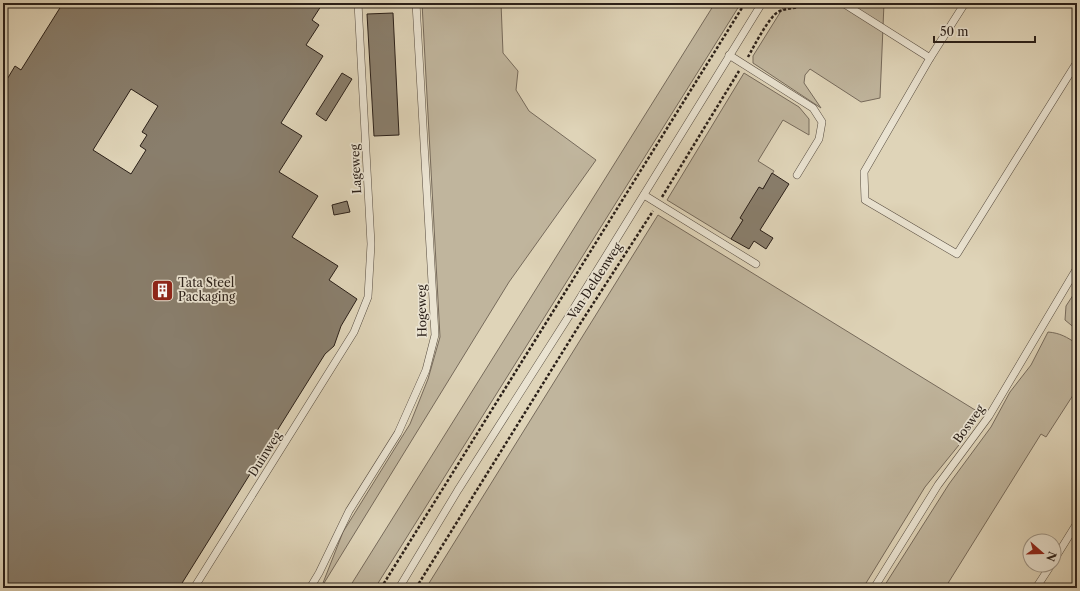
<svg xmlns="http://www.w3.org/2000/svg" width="1080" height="591" viewBox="0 0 1080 591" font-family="'Libre Caslon Text',serif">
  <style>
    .green { fill: #c0b59d; stroke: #766a5b }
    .building { fill: #897e6c; stroke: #2b2019; fill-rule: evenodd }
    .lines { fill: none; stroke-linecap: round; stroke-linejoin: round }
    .lane-casing { stroke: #584d41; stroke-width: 8 }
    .path { stroke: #2b2019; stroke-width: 2.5; stroke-dasharray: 3 2; stroke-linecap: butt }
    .lane { stroke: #eae3d1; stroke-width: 7 }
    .labels { text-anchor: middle; stroke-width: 3.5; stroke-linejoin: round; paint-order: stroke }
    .street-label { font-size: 12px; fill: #2b2019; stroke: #eae3d1 }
    .poi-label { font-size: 12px; fill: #2b2019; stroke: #eae3d1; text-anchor: start }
  </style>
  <rect width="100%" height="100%" fill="#dfd4b8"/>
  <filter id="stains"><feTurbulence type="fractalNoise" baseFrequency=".005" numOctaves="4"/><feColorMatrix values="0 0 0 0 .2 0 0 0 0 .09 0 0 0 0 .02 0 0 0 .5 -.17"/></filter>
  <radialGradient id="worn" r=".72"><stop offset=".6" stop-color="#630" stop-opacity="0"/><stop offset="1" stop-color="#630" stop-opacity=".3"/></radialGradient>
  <g class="green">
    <polygon points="422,3 501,3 503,53 518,71 516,90 529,111 596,160 509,282 321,588 343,532 410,424 428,379 440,337"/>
    <polygon points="715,3 741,3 375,588 349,588"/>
    <polygon points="786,3 884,3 880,98 861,102 810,69 805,75 804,83 821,108 753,63 753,56"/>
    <polygon points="744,73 799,107 809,119 809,135 783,120 758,161 774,171 731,239 667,200"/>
    <polygon points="658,215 980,413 967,435 925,487 863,588 426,588"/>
    <polygon points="1077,289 1077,330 1065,320 1066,306"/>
    <path d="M1048,332C1060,333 1067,337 1077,344V389L1046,437L1041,434L945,588H883L949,484L991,427L1010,392L1031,365Z"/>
  </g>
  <g class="building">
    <path d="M63,3H323L312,20L319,25L306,45L323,56L281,123L302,136L279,172L318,196L292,237L338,266L329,280L357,299L341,326L334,346L325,354L300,394L179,588H3V86L15,66L21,70ZM131,89L158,106L142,132L147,135L140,146L146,150L131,174L93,150Z"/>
    <polygon points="393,13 399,135 374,136 367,14"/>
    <polygon points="342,73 352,79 326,121 316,114"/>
    <polygon points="772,173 789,184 760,230 773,238 766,249 754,241 749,249 731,239 743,220 740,218 759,187 763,189"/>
    <polygon points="347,201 350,212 334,215 332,205"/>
  </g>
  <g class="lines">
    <defs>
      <g id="lane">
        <polyline points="843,3 930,58"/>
        <polyline points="965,3 930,58 864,172 865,200 957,254 1077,62"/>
        <polyline points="729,55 813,108 822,122 819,139 797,175"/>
        <polyline points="644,195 756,264"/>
        <polyline points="1054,560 1077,523"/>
        <polyline points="194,588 354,332 368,297 371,244 358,3"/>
        <polyline points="310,588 319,573 349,511 398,433 426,370 435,335 416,3"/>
        <polyline points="399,588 458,490 569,316 762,3"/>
        <polyline points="874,588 938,485 989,416 1077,268"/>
        <polyline points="1036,588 1051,565"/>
      </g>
    </defs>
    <use href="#lane" class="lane-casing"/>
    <g class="path">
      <path d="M748,57C754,46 769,17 778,12C787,7 797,10 805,3"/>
      <polyline points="662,197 739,71"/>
      <polyline points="381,588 745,3"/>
      <polyline points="416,588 580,324 653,211"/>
    </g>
    <use href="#lane" class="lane"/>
  </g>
  <defs>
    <symbol id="building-square" viewBox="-11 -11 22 22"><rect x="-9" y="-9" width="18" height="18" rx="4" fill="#8f2418" stroke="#eae3d1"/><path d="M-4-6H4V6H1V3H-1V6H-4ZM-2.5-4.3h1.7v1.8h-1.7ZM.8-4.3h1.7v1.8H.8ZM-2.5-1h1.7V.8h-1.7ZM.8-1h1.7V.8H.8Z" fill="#fff"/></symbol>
  </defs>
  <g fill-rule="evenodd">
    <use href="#building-square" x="150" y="278" width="25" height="25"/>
  </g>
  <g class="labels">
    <g class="street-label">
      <text transform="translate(356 169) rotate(-93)" y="4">Lageweg</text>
      <text transform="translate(595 281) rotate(-57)" y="4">Van Deldenweg</text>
      <text transform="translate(422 311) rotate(-91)" y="4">Hogeweg</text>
      <text transform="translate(969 424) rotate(-54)" y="4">Bosweg</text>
      <text transform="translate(265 454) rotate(-58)" y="4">Duinweg</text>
    </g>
    <g class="poi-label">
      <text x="178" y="287">Tata Steel<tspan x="178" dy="14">Packaging</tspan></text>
    </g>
  </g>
  <rect width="1080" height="591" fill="none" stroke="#dfd4b8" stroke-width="16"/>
  <rect x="4" y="4" width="1072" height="583" fill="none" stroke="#2b2019" stroke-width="2"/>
  <rect x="8" y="8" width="1064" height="575" fill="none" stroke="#2b2019"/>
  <g transform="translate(1042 553) rotate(110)"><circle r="19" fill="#eae3d1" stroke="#9e9587"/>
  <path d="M0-3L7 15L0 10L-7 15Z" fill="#8f2418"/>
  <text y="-6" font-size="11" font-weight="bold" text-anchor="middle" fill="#2b2019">N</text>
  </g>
  <path d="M934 36v6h101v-6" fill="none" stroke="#2b2019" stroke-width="2"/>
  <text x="940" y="36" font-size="12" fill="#2b2019" stroke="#eae3d1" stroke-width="3" paint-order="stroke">50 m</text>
  <rect width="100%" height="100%" filter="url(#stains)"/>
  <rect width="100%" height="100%" fill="url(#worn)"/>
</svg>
